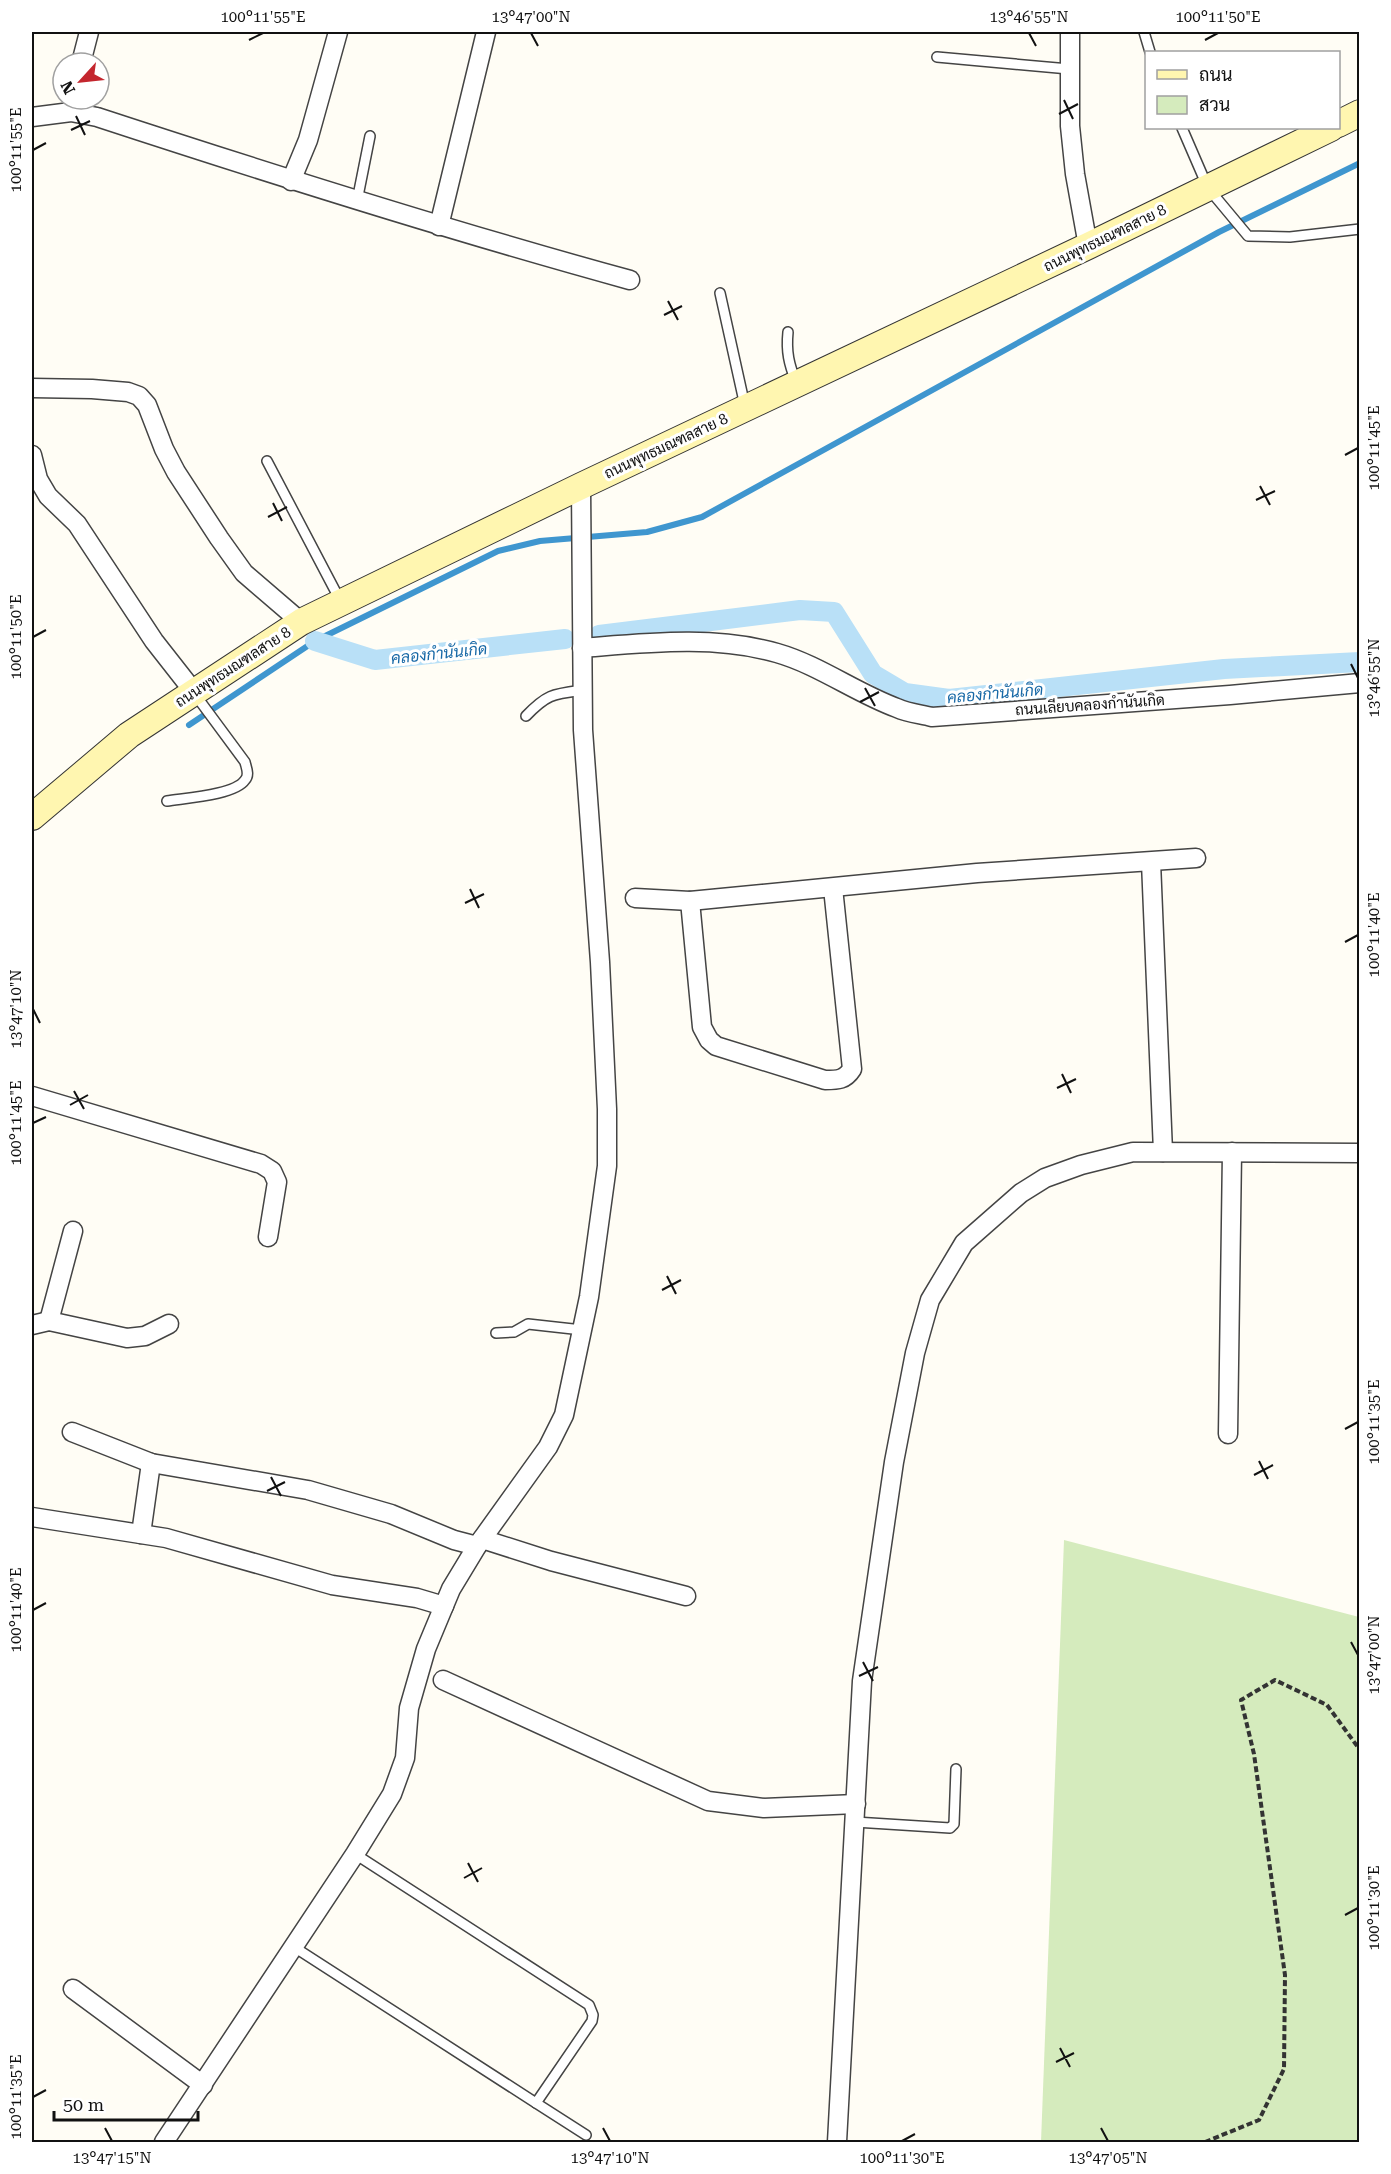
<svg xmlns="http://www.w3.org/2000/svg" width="1391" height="2174" viewBox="0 0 1391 2174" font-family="'Roboto Serif',Sarabun,serif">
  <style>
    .green { fill: #d5ebbd }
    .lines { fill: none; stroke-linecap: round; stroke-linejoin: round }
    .stream { stroke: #3f96cf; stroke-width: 6 }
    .canal { stroke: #b9e0f7; stroke-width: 20 }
    .lane-casing { stroke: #444; stroke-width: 12 }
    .street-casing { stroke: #444; stroke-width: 21 }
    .secondary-casing { stroke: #333; stroke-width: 28 }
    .path { stroke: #333; stroke-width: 4; stroke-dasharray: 6 3; stroke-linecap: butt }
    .lane { stroke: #fff; stroke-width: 9 }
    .street { stroke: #fff; stroke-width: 18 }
    .secondary { stroke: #fff6b0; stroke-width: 26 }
    .ticks { fill: none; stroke: #111; stroke-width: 2 }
    .labels { text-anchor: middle; stroke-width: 6; stroke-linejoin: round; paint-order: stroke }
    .street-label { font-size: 15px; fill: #111; stroke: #fff }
    .water-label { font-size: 16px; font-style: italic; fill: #1768a6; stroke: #fff }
    .neatline { fill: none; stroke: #111; stroke-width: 2 }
    .ticks-label { font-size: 15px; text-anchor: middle; fill: #111 }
  </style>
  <rect width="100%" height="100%" fill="#fffdf5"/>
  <polygon class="green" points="1064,1540 1359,1617 1359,2142 1041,2142"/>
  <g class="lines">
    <polyline class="stream" points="189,725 315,641 498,551 540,541 647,532 702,517 1219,232 1360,163"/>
    <g class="canal">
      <polyline points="599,635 800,610 834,612 873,674 905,693 949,699 1224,669 1360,662"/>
      <polyline points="315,641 375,660 565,639"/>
    </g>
    <defs>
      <g id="lane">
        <polyline points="1144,32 1150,52"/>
        <polyline points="937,57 1069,69"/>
        <polyline points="1182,128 1208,188 1248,236 1290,237 1360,229"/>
        <polyline points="357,201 370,136"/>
        <polyline points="720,293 745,406"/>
        <path d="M788,332C786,352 789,364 796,382"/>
        <polyline points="267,461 340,600"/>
        <path d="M526,716C547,694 553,694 583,690"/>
        <path d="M167,801C185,798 235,795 245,780C250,775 246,767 245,762L194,693"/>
        <polyline points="496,1333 514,1332 528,1324 582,1330"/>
        <polyline points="855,1822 950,1828 954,1824 956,1769"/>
        <polyline points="355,1854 589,2005 593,2015 592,2021 536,2103 586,2135"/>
        <polyline points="294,1947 536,2103"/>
      </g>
      <g id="street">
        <polyline points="1070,32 1070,126 1075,174 1088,246"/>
        <polyline points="81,63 89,32"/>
        <path d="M32,117L71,112L97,117C274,175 451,231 630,280"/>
        <polyline points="291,181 308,140 338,32"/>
        <polyline points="439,226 486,32"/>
        <polyline points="32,388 92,389 128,392 139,396 147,405 164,449 176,472 219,538 244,573 301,622"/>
        <polyline points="32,455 38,479 48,496 77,524 154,641 194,692"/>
        <path d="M582,648C646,643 714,635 777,653C819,665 856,693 897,708C908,713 920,714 932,717L1230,695L1360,683"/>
        <polyline points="1151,862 1163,1152"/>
        <polyline points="635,898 690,901 977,873 1196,858"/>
        <path d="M690,901L702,1027L709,1040L716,1046L825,1080C838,1080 845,1080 852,1069L833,888"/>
        <polyline points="32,1096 261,1164 272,1171 277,1182 268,1237"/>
        <polyline points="49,1321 73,1231"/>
        <polyline points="32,1325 49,1321 127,1338 145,1336 169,1324"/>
        <polyline points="72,1432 151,1463 308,1490 391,1514 454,1540 477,1546"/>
        <polyline points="1228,1434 1232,1152"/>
        <polyline points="32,1517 166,1538 332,1585 417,1598 444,1606"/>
        <polyline points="141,1534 151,1463"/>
        <polyline points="482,1539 551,1561 686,1596"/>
        <polyline points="443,1680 708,1801 764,1808 856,1804"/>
        <polyline points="73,1989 203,2085"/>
        <polyline points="164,2142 355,1854 392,1794 405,1758 409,1708 426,1649 451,1589 477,1546 548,1447 564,1415 589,1297 607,1166 607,1109 600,962 583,730 581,486"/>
        <polyline points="837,2142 862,1681 894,1462 915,1353 930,1300 964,1243 1021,1193 1045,1178 1081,1165 1133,1152 1360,1153"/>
      </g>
      <g id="secondary">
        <polyline points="1338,124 1360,113"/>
        <polyline points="32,817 129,735 301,622 581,486 1088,246 1331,128"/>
      </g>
    </defs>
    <use href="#lane" class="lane-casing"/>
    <use href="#street" class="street-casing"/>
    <use href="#secondary" class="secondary-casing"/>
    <polyline class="path" points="1205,2142 1259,2120 1284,2069 1285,1975 1254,1754 1241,1700 1275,1680 1327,1705 1360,1750"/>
    <use href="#lane" class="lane"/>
    <use href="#street" class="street"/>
    <use href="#secondary" class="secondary"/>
  </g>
  <path class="ticks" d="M531,33L538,46M1029,33L1036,46M249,40L263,33M1205,40L1218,33M1064,100L1073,119M1059,114L1078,104M76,116L85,135M71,130L90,121M33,150L46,143M668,301L678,320M664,315L682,306M1345,455L1358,448M1260,486L1270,505M1256,500L1275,491M273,503L282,521M268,517L287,507M33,637L46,630M1351,664L1358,678M865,688L875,706M860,702L879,692M470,889L479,908M465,903L484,894M1345,942L1358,935M33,1009L40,1023M1062,1074L1071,1093M1057,1088L1076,1079M74,1091L84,1109M70,1105L88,1095M33,1123L46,1117M667,1276L676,1294M662,1290L681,1280M1345,1429L1358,1422M1259,1461L1268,1479M1254,1475L1273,1465M271,1477L281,1496M267,1491L285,1482M33,1610L46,1603M1351,1642L1358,1655M863,1662L873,1681M859,1676L878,1667M468,1863L478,1882M464,1878L482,1868M1345,1915L1358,1908M1060,2048L1070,2067M1056,2062L1074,2053M33,2097L46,2090M105,2128L112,2141M603,2128L610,2141M1101,2128L1108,2141M902,2141L915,2134"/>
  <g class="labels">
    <g class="street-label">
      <text transform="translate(1105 238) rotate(-26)" y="5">ถนนพุทธมณฑลสาย 8</text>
      <text transform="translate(666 446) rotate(-25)" y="5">ถนนพุทธมณฑลสาย 8</text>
      <text transform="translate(233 667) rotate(-33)" y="5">ถนนพุทธมณฑลสาย 8</text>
      <text transform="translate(1090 705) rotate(-4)" y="5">ถนนเลียบคลองกำนันเกิด</text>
    </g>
    <g class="water-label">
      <text transform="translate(439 653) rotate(-6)" y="6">คลองกำนันเกิด</text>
      <text transform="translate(995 693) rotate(-5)" y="6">คลองกำนันเกิด</text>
    </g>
  </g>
  <rect width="1391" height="2174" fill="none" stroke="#ffffff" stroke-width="66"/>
  <rect x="1145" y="51" width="195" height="78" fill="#ffffff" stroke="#a0a0a0" stroke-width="1.5"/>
  <rect x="1157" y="70" width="30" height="9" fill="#fff6b0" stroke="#a0a0a0" stroke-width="1.5"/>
  <text x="1199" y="81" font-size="18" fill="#111111">ถนน</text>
  <rect x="1157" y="96" width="30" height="18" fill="#d5ebbd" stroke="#a0a0a0" stroke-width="1.5"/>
  <text x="1199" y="111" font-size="18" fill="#111111">สวน</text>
  <g transform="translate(81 81) rotate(243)"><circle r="28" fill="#ffffff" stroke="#a0a0a0" stroke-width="1.5"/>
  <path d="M0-4.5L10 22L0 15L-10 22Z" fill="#c4262e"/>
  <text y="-9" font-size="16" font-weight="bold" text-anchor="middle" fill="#111111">N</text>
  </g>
  <path d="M54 2111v9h144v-9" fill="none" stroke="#111111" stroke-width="3"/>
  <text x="63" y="2111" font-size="18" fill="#111111" stroke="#ffffff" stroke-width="4.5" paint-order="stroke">50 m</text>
  <rect x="33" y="33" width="1325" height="2108" class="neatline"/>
  <g class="ticks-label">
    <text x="263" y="22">100°11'55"E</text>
    <text x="531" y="22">13°47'00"N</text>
    <text x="1029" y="22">13°46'55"N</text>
    <text x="1218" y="22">100°11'50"E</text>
    <text transform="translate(16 150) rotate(-90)" y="5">100°11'55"E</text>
    <text transform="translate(1374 448) rotate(-90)" y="5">100°11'45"E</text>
    <text transform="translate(16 637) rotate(-90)" y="5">100°11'50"E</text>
    <text transform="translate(1374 678) rotate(-90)" y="5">13°46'55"N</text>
    <text transform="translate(1374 935) rotate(-90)" y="5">100°11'40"E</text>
    <text transform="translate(16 1009) rotate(-90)" y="5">13°47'10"N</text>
    <text transform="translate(16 1123) rotate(-90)" y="5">100°11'45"E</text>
    <text transform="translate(1374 1422) rotate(-90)" y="5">100°11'35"E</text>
    <text transform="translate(16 1610) rotate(-90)" y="5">100°11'40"E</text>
    <text transform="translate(1374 1655) rotate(-90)" y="5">13°47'00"N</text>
    <text transform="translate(1374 1908) rotate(-90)" y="5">100°11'30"E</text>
    <text transform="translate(16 2097) rotate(-90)" y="5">100°11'35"E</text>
    <text x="112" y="2163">13°47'15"N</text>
    <text x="610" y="2163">13°47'10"N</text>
    <text x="902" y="2163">100°11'30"E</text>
    <text x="1108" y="2163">13°47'05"N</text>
  </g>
</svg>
